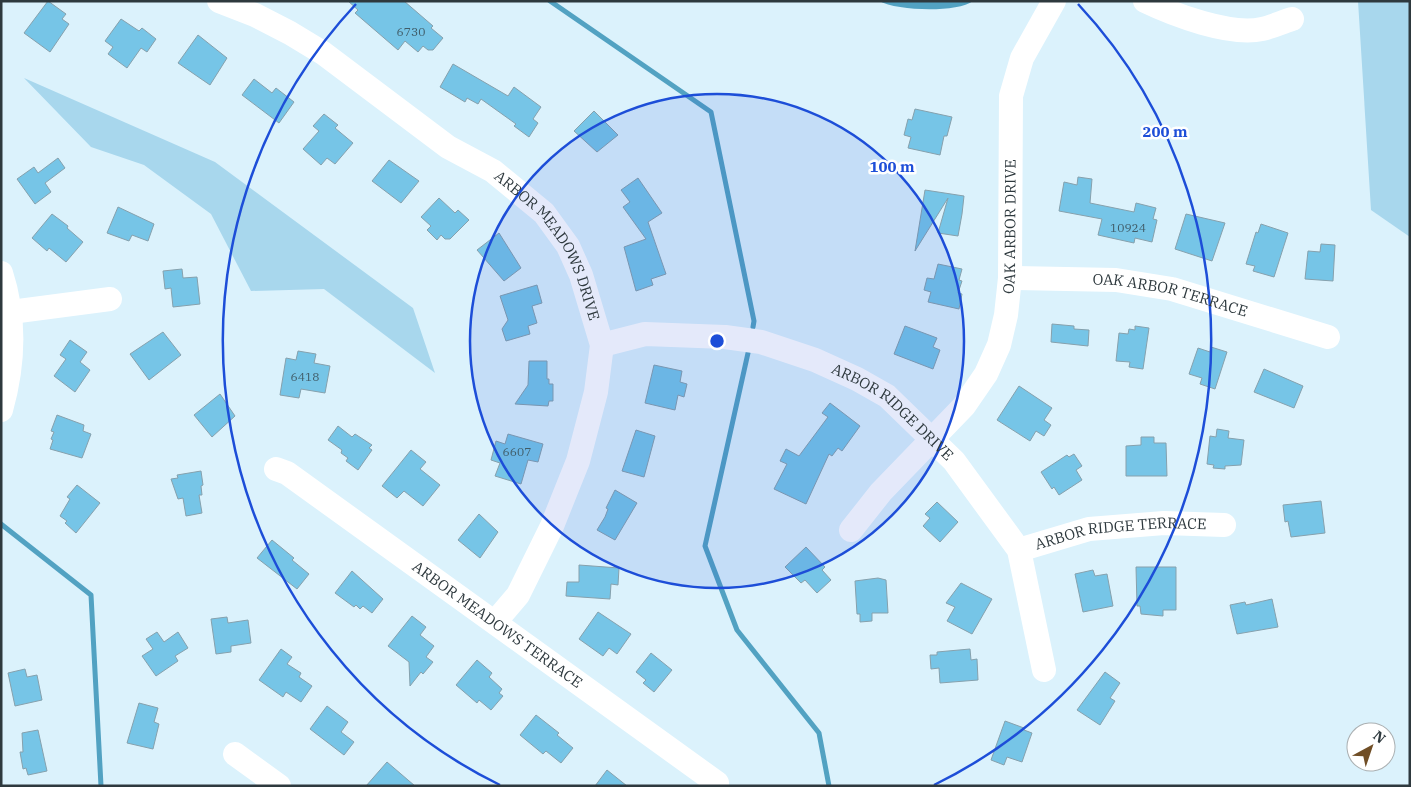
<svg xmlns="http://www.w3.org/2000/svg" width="1411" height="787" viewBox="0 0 1411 787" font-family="'IBM Plex Serif',serif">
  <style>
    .green { fill: #a8d7ed }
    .water { fill: #52a2c2 }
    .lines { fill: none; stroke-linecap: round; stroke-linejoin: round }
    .stream { stroke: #52a2c2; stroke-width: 5 }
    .building { fill: #76c5e7; stroke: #86a1ad }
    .minor { stroke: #fff; stroke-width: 24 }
    .ring { fill: none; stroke: #1d4ed8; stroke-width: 2.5 }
    .labels { text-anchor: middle; stroke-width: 5; stroke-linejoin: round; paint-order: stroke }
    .number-label { font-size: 12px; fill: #405c68 }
    .street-label { font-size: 15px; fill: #2e393e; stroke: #fff }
    .centre { fill: #1d4ed8; stroke: #fff; stroke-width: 2.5 }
    .ring-label { font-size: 15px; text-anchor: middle; font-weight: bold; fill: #1d4ed8; stroke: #fff; stroke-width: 5; stroke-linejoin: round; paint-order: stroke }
  </style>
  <rect width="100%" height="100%" fill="#dbf2fc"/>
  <g class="green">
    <polygon points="1358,1 1410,1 1410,237 1371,210"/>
    <polygon points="24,78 215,162 413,308 435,373 324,289 251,291 211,214 144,165 91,147"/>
  </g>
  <path class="water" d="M879,1H973C957,13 897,11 879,1Z"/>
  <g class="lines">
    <g class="stream">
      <polyline points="550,1 711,112 754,321 753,327"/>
      <polyline points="748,353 705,546 737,630 819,733 829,786"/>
      <polyline points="1,524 91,595 101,786"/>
    </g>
  </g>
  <g class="building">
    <polygon points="48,1 66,14 62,19 69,24 50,52 24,33"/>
    <polygon points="348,1 404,1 433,26 431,28 443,38 433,50 428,50 423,46 418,52 405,41 398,50 355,13 358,10"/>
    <polygon points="121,19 139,31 142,28 156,39 147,52 141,48 127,68 108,54 113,47 105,41"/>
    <polygon points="198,35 227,58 210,85 178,63"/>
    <polygon points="453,64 508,96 514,87 541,107 533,119 538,123 529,137 514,126 516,124 481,99 478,104 467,98 465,102 440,87"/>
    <polygon points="254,79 272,93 276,88 294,102 279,123 242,95"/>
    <polygon points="915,109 952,117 947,136 944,136 940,155 908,148 911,137 904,135 908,119 912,120"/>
    <polygon points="594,111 618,135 597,152 574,131"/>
    <polygon points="324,114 338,125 335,128 353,143 335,164 327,158 321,165 303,149 319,131 313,126"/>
    <polygon points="58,158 65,168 45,183 51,192 35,204 17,179 34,167 38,173"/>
    <polygon points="389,160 419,181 401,203 372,181"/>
    <polygon points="1078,177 1092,179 1090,203 1134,212 1136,203 1156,208 1153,219 1157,220 1152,242 1135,238 1134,243 1098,235 1102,219 1059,211 1064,182 1077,185"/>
    <polygon points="638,178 662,213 648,222 666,274 651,279 653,285 636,291 624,247 646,239 623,207 630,202 621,190"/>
    <polygon points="925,190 964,196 962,214 958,236 938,233 948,198 915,251"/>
    <polygon points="439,198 455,213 458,210 469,220 450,239 445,239 441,235 437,240 427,230 431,226 421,217"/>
    <polygon points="118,207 154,224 148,241 132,235 129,241 107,233"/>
    <polygon points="52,214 68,226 67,228 83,242 66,262 49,248 47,251 32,238"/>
    <polygon points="1186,214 1225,223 1212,261 1175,249"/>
    <polygon points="1261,224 1288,233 1274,277 1253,271 1255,266 1246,264 1256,232 1258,233"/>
    <polygon points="499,233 521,268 504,281 477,250"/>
    <polygon points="1321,244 1335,245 1333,281 1305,279 1308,251 1320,252"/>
    <polygon points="938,264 962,269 959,280 962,281 958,293 962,294 959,309 928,302 931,292 924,290 927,278 934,279"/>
    <polygon points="182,269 183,278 197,277 200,304 173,307 171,288 165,289 163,271"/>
    <polygon points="537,285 542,303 532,306 537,323 528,326 530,334 506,341 502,329 508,320 500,296"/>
    <polygon points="1052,324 1074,326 1074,329 1089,330 1088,346 1051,342"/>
    <polygon points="905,326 937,338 933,347 940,350 933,369 894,354"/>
    <polygon points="1135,326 1149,328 1143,369 1129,367 1130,362 1116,361 1119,333 1128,334 1129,329 1135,330"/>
    <polygon points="163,332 181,355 149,380 130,354"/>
    <polygon points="70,340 87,352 80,362 90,370 75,392 54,376 66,359 60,355"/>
    <polygon points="1211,347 1227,352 1215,389 1200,384 1202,378 1189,374 1198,348 1210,352"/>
    <polygon points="298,351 316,354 314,363 330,366 325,393 301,389 299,398 280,395 286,358 296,360"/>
    <polygon points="529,361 547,361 547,379 549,379 549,384 553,384 553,401 549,401 548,406 515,404 528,385"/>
    <polygon points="654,365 682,371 680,382 687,384 684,397 678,395 675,410 645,403"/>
    <polygon points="1264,369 1303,386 1294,408 1254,392"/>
    <polygon points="1019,386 1052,408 1044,420 1051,425 1044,436 1036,431 1030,441 997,420"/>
    <polygon points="220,394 235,416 212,437 194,415"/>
    <polygon points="830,403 860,426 842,451 838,448 832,456 829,454 806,504 774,489 787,464 780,461 786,449 799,456 828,417 822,413"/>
    <polygon points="57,415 84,425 83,431 91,434 82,458 50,449 53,440 51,439 54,432 51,431"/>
    <polygon points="338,426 352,437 355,434 372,445 369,448 372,450 358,470 346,461 348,458 341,453 342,450 328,440"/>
    <polygon points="1217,429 1229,431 1228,438 1244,440 1241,465 1225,466 1225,469 1213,468 1214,465 1207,464 1210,436 1216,437"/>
    <polygon points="636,430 655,436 644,477 622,471"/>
    <polygon points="508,434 543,444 538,462 528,460 521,484 495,476 500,463 491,460 496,441 505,444"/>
    <polygon points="1141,437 1154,437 1154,443 1166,443 1167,476 1126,476 1126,446 1141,445"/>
    <polygon points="411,450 426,462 420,469 440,485 423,506 404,491 397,498 382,486"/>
    <polygon points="1074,454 1082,466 1076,470 1082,480 1059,495 1054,487 1052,489 1041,472 1067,455 1069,457"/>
    <polygon points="201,471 203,485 201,486 202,495 199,495 202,513 186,516 183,498 178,499 171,479 178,478 177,475"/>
    <polygon points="77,485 100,503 76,533 65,523 67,521 60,516 70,499 67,497"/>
    <polygon points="615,490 637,503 615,540 597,530 605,517 608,509 606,508"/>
    <polygon points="1321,501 1325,533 1291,537 1288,521 1285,522 1283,505"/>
    <polygon points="937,502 958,522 940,542 923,526 930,518 925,514"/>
    <polygon points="479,514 498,532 480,558 458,540"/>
    <polygon points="272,540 294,558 292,560 309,574 297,589 257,558"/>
    <polygon points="806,547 825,567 822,570 831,580 817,593 805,580 801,583 785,567"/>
    <polygon points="579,565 619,568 618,585 611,584 610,599 566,596 567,582 579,582"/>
    <polygon points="1136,567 1176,567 1176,610 1163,610 1163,616 1141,614 1140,606 1137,606"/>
    <polygon points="1093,570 1095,576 1107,574 1113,606 1083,612 1075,574"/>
    <polygon points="352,571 383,599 372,613 363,606 360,609 356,605 354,607 335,593"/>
    <polygon points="878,578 886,580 888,613 872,613 872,621 860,622 860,614 857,614 855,581"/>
    <polygon points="961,583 992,599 972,634 947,621 955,607 946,603"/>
    <polygon points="1272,599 1278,627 1237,634 1230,605 1245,602 1246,605"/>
    <polygon points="598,612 631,634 617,654 609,648 603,656 579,639"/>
    <polygon points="412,616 426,627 420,635 434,646 426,657 433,662 423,674 421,672 410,686 409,662 388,646"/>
    <polygon points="227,617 228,623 248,620 251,643 231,646 231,652 216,654 211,619"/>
    <polygon points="157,632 164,642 178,632 188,648 175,656 178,661 156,676 142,656 153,649 146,639"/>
    <polygon points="281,649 292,657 287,664 301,673 299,677 312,686 301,702 286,692 283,697 259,680"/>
    <polygon points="970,649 971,660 977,659 978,680 940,683 939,668 931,669 930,655 937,655 937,652"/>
    <polygon points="651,653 672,670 654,692 643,683 646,680 636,672"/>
    <polygon points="477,660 492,673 489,677 502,689 499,693 503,696 491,710 479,700 477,703 456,685"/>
    <polygon points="25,669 27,677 37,675 42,700 15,706 8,673"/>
    <polygon points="1105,672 1120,683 1110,698 1115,701 1100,725 1077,710"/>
    <polygon points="139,703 158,708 154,722 159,724 153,749 127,743"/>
    <polygon points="327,706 348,722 341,732 354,742 344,755 310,729"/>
    <polygon points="536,715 559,733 557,735 573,748 561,763 546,751 543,754 520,735"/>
    <polygon points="1005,721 1024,728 1024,730 1032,733 1022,762 1007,757 1004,765 991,760"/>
    <polygon points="38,730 47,771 28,775 26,768 23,769 20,752 23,752 22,733"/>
    <polygon points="387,762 415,786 366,786"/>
    <polygon points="607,770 627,786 595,786"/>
  </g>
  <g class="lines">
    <g class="minor">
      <path id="s1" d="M219,1L255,15L290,33L323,53L448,147L493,171L544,213L568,246L581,275L602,345L596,392L578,461L552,526L518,595L495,622"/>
      <path d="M1145,1C1174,15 1230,36 1262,29C1272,27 1282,22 1292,19"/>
      <path d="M1,273C16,319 14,364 1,410"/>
      <path id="s2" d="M1010,278L1116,280L1172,289L1328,337"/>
      <polyline points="11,312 110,299"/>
      <path id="s3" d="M602,345L645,334L725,337L761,342L815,360L857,379L887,396L954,461L1019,550L1044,670"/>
      <path id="s4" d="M276,469L287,473L717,783"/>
      <path id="s5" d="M851,530L881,492L964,406L986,374L999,345L1006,315L1010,278L1011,96L1022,58L1054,1"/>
      <path id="s6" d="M1019,550L1089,529L1164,523L1224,525"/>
      <polyline points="235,754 279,786"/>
    </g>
  </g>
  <circle cx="717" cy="341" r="247" fill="#1d4ed8" fill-opacity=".12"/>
  <g class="ring">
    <circle cx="717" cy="341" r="247"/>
    <path d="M500 785A494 494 0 0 1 356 4M1078 4A494 494 0 0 1 934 785"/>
  </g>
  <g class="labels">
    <g class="number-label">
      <text x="411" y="36">6730</text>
      <text x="1128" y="232">10924</text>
      <text x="305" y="381">6418</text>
      <text x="517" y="456">6607</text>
    </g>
    <g class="street-label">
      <text dy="5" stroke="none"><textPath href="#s5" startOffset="358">OAK ARBOR DRIVE</textPath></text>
      <text dy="5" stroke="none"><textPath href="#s1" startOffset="419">ARBOR MEADOWS DRIVE</textPath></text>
      <text dy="5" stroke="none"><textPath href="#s2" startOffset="162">OAK ARBOR TERRACE</textPath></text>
      <text dy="5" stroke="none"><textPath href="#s3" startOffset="312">ARBOR RIDGE DRIVE</textPath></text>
      <text dy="5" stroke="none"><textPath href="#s6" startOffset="104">ARBOR RIDGE TERRACE</textPath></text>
      <text dy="5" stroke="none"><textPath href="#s4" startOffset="271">ARBOR MEADOWS TERRACE</textPath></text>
    </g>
  </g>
  <circle cx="717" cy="341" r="8" class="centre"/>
  <g class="ring-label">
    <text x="1165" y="137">200 m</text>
    <text x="892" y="172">100 m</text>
  </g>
  <rect width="1411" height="787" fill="none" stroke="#2e393e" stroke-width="5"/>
  <g transform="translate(1371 747) rotate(40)"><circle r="24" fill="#ffffff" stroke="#abb0b2"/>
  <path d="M0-4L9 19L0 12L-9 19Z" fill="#704e26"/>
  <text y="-8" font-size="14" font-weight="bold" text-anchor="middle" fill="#2e393e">N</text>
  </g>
</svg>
